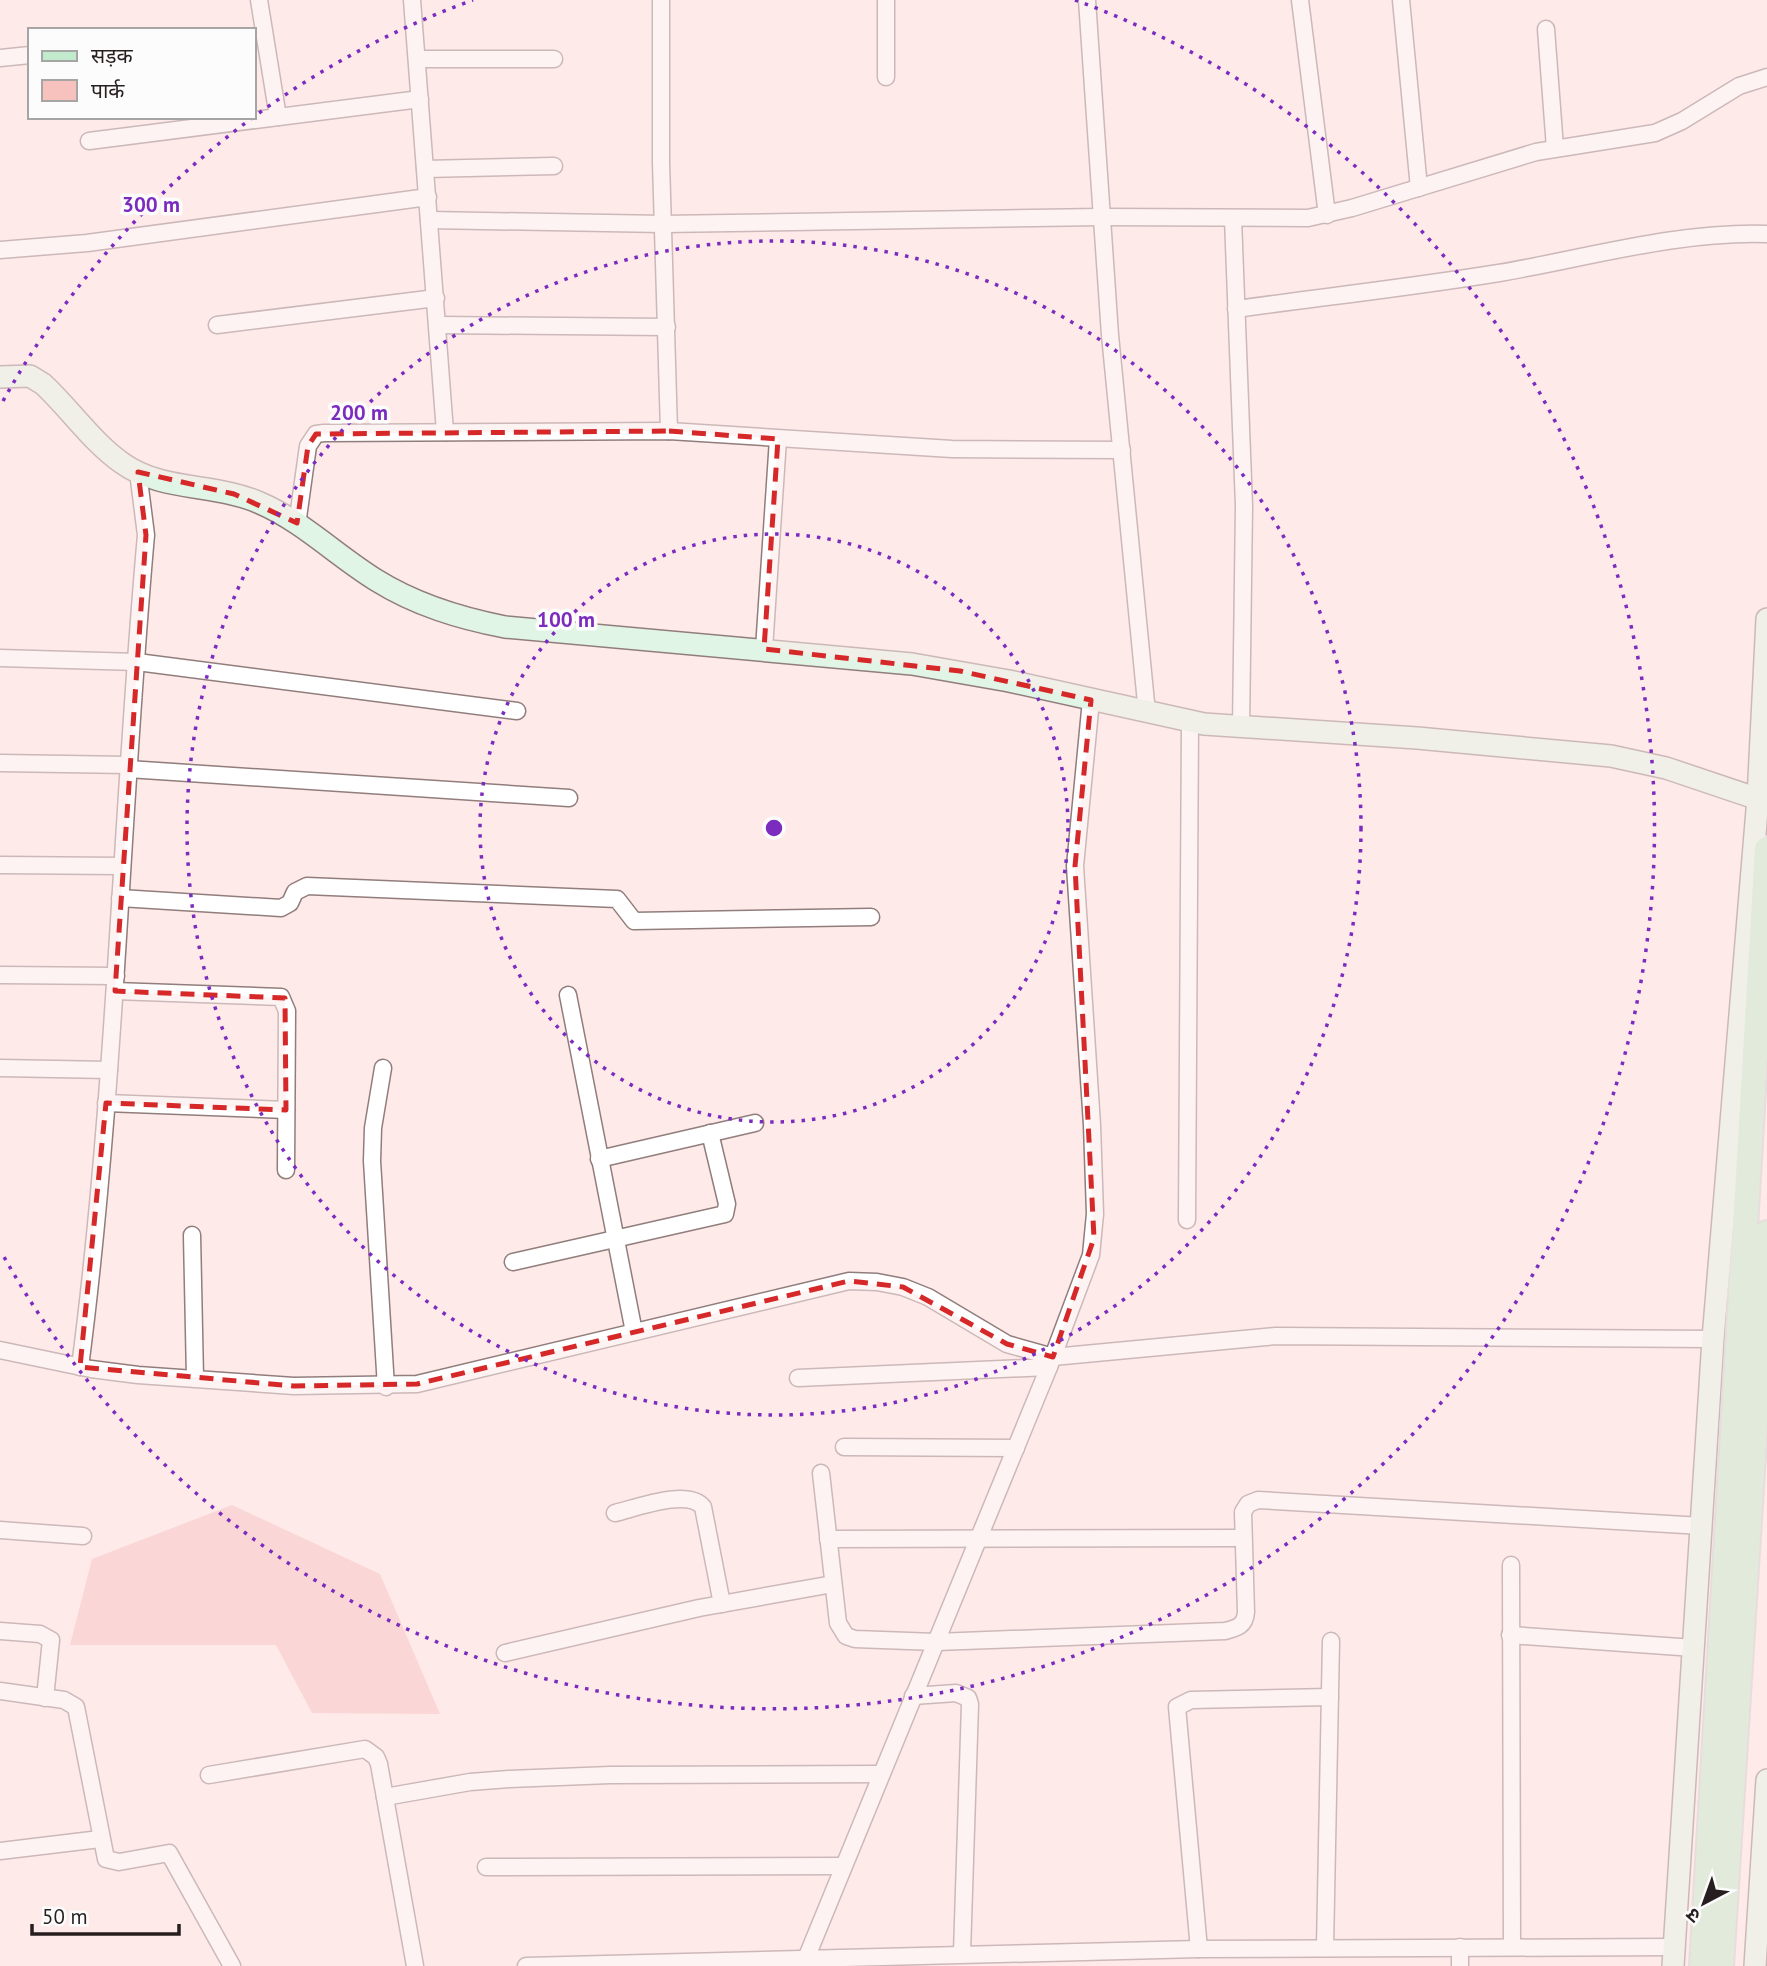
<svg xmlns="http://www.w3.org/2000/svg" width="1767" height="1966" viewBox="0 0 1767 1966" font-family="'PT Sans','Noto Sans Devanagari',sans-serif">
  <style>
    .green { fill: #f7c1be }
    .lines { fill: none; stroke-linecap: round; stroke-linejoin: round }
    .street-casing { stroke: #917d7c; stroke-width: 19 }
    .secondary-casing { stroke: #917d7c; stroke-width: 24 }
    .primary-casing { stroke: #cfcece; stroke-width: 28 }
    .street { stroke: #fff; stroke-width: 16 }
    .secondary { stroke: #e1f5e6; stroke-width: 21 }
    .primary { stroke: #c2ebcd; stroke-width: 24 }
    .marked { fill: none; stroke: #d62828; stroke-width: 5; stroke-dasharray: 14 9; stroke-linejoin: round }
    .ring { fill: none; stroke: #7b2cbf; stroke-width: 3.5; stroke-dasharray: 3.5 7 }
    .centre { fill: #7b2cbf; stroke: #fcfcfc; stroke-width: 3.5 }
    .ring-label { font-size: 21px; text-anchor: middle; font-weight: bold; fill: #7b2cbf; stroke: #fcfcfc; stroke-width: 7; stroke-linejoin: round; paint-order: stroke }
  </style>
  <rect width="100%" height="100%" fill="#fdeae9"/>
  <polygon class="green" points="232,1505 380,1574 440,1714 312,1713 276,1645 70,1645 92,1559"/>
  <g class="lines">
    <defs>
      <g id="street">
        <polyline points="259,0 278,117"/>
        <polyline points="412,0 445,432"/>
        <polyline points="661,0 661,162 669,431"/>
        <polyline points="1087,0 1110,335 1147,713"/>
        <polyline points="1300,0 1327,215"/>
        <polyline points="1401,0 1419,188"/>
        <polyline points="1546,29 1555,148"/>
        <polyline points="0,58 30,55"/>
        <polyline points="417,59 554,59"/>
        <polyline points="886,77 886,0"/>
        <polyline points="89,141 420,99"/>
        <polyline points="425,169 554,166"/>
        <polyline points="1233,219 1244,506 1241,728"/>
        <polyline points="429,220 663,224 1101,217 1308,218 1352,208 1536,152 1655,133 1682,121 1739,86 1767,77"/>
        <polyline points="0,250 87,243 428,197"/>
        <path d="M1236,309C1324,297 1412,287 1499,273C1587,258 1678,231 1767,234"/>
        <polyline points="217,325 436,298"/>
        <polyline points="438,325 667,327"/>
        <polyline points="297,525 308,446 316,434 324,433 669,431 952,449 1122,450"/>
        <polyline points="764,649 778,439"/>
        <polyline points="0,658 137,662 517,711"/>
        <polyline points="0,763 129,765"/>
        <polyline points="128,769 569,798"/>
        <polyline points="0,865 122,866"/>
        <polyline points="120,898 281,908 290,903 295,892 307,886 617,899 634,921 871,917"/>
        <polyline points="0,975 116,976"/>
        <polyline points="115,991 281,997 287,1011 286,1170"/>
        <polyline points="568,995 634,1332"/>
        <polyline points="0,1068 109,1070"/>
        <polyline points="383,1068 373,1128 372,1161 386,1387"/>
        <polyline points="106,1103 286,1110"/>
        <polyline points="599,1159 755,1123"/>
        <polyline points="1187,1220 1190,722"/>
        <polyline points="192,1235 195,1378"/>
        <polyline points="513,1262 725,1214 727,1204 710,1133"/>
        <polyline points="0,1350 91,1369 138,1375 294,1386 417,1384 849,1281 877,1282 903,1287 928,1297 1007,1344 1053,1357 1276,1336 1713,1339"/>
        <path d="M80,1367C116,1091 121,812 146,535L138,472"/>
        <polyline points="798,1378 1049,1367"/>
        <polyline points="844,1447 1016,1448"/>
        <path d="M821,1473L838,1623L846,1636L855,1639L936,1642L1225,1631C1237,1628 1245,1626 1246,1612L1243,1512L1248,1504L1258,1500L1702,1526"/>
        <path d="M615,1513C636,1508 688,1488 703,1507L722,1604"/>
        <polyline points="0,1530 83,1536"/>
        <polyline points="828,1539 1243,1538"/>
        <polyline points="1511,1565 1512,1947"/>
        <polyline points="0,1631 40,1634 51,1640 45,1698"/>
        <polyline points="1510,1635 1694,1648"/>
        <polyline points="505,1653 699,1608 833,1584"/>
        <polyline points="0,1691 64,1700 76,1707 106,1859 119,1862 169,1853 232,1966"/>
        <polyline points="913,1696 956,1693 968,1698 970,1704 962,1953"/>
        <polyline points="209,1775 365,1749 376,1757 379,1764 415,1966"/>
        <polyline points="385,1797 470,1782 509,1779 610,1775 881,1774"/>
        <polyline points="0,1851 100,1839"/>
        <polyline points="486,1867 843,1866"/>
        <polyline points="1460,1947 1460,1966"/>
        <polyline points="1325,1948 1331,1641"/>
        <polyline points="1199,1949 1177,1707 1191,1700 1330,1697"/>
        <polyline points="526,1966 1199,1949 1674,1947"/>
        <polyline points="803,1966 1049,1367 1091,1255 1095,1214 1092,1125 1075,866 1091,700"/>
      </g>
      <g id="secondary">
        <path d="M0,377L30,376L43,384C70,409 92,442 122,463C162,492 216,483 260,503C302,521 337,556 376,580C416,605 459,618 505,627L912,664L1009,681L1204,724L1417,738L1611,756L1666,768L1767,802"/>
        <polyline points="1673,1966 1713,1339 1758,798 1767,619"/>
        <polyline points="1755,1966 1767,1780"/>
      </g>
      <g id="primary">
        <polyline points="1702,1966 1767,849"/>
        <polyline points="1721,1966 1767,1233"/>
      </g>
    </defs>
    <use href="#street" class="street-casing"/>
    <use href="#secondary" class="secondary-casing"/>
    <use href="#primary" class="primary-casing"/>
    <use href="#street" class="street"/>
    <use href="#secondary" class="secondary"/>
    <use href="#primary" class="primary"/>
  </g>
  <path d="M0 0H1767V1966H0ZM669,431L778,439L764,649L960,671L1091,700L1075,866L1094,1238L1053,1357L1007,1344L903,1287L849,1281L417,1384L294,1386L80,1367L106,1103L286,1110L285,998L115,991L146,535L138,472L234,494L297,523L308,446L316,434Z" fill="#fdeae9" fill-opacity=".55" fill-rule="evenodd"/>
  <path class="marked" d="M669,431L778,439L764,649L960,671L1091,700L1075,866L1094,1238L1053,1357L1007,1344L903,1287L849,1281L417,1384L294,1386L80,1367L106,1103L286,1110L285,998L115,991L146,535L138,472L234,494L297,523L308,446L316,434Z"/>
  <g class="ring">
    <circle cx="774" cy="828" r="294"/>
    <circle cx="774" cy="828" r="587"/>
    <path d="M3 401A881 881 0 0 1 473 0M1075 0A881 881 0 1 1 3 1255"/>
  </g>
  <circle cx="774" cy="828" r="10" class="centre"/>
  <g class="ring-label">
    <text x="151" y="212">300 m</text>
    <text x="359" y="420">200 m</text>
    <text x="566" y="627">100 m</text>
  </g>
  <rect x="28" y="28" width="228" height="91" fill="#fcfcfc" stroke="#a7a4a4" stroke-width="2"/>
  <rect x="42" y="51" width="35" height="10" fill="#c2ebcd" stroke="#a7a4a4" stroke-width="2"/>
  <text x="91" y="63" font-size="21" fill="#271f1f">सड़क</text>
  <rect x="42" y="80" width="35" height="21" fill="#f7c1be" stroke="#a7a4a4" stroke-width="2"/>
  <text x="91" y="98" font-size="21" fill="#271f1f">पार्क</text>
  <g transform="translate(1704 1903) rotate(221)" stroke="#fcfcfc" stroke-width="5" paint-order="stroke">
  <path d="M0-5L12 26L0 18L-12 26Z" fill="#271f1f"/>
  <text y="-10" font-size="19" font-weight="bold" text-anchor="middle" fill="#271f1f">उ</text>
  </g>
  <path d="M32 1924v10h147v-10" fill="none" stroke="#271f1f" stroke-width="3.5"/>
  <text x="42" y="1924" font-size="21" fill="#271f1f" stroke="#fcfcfc" stroke-width="5" paint-order="stroke">50 m</text>
</svg>
